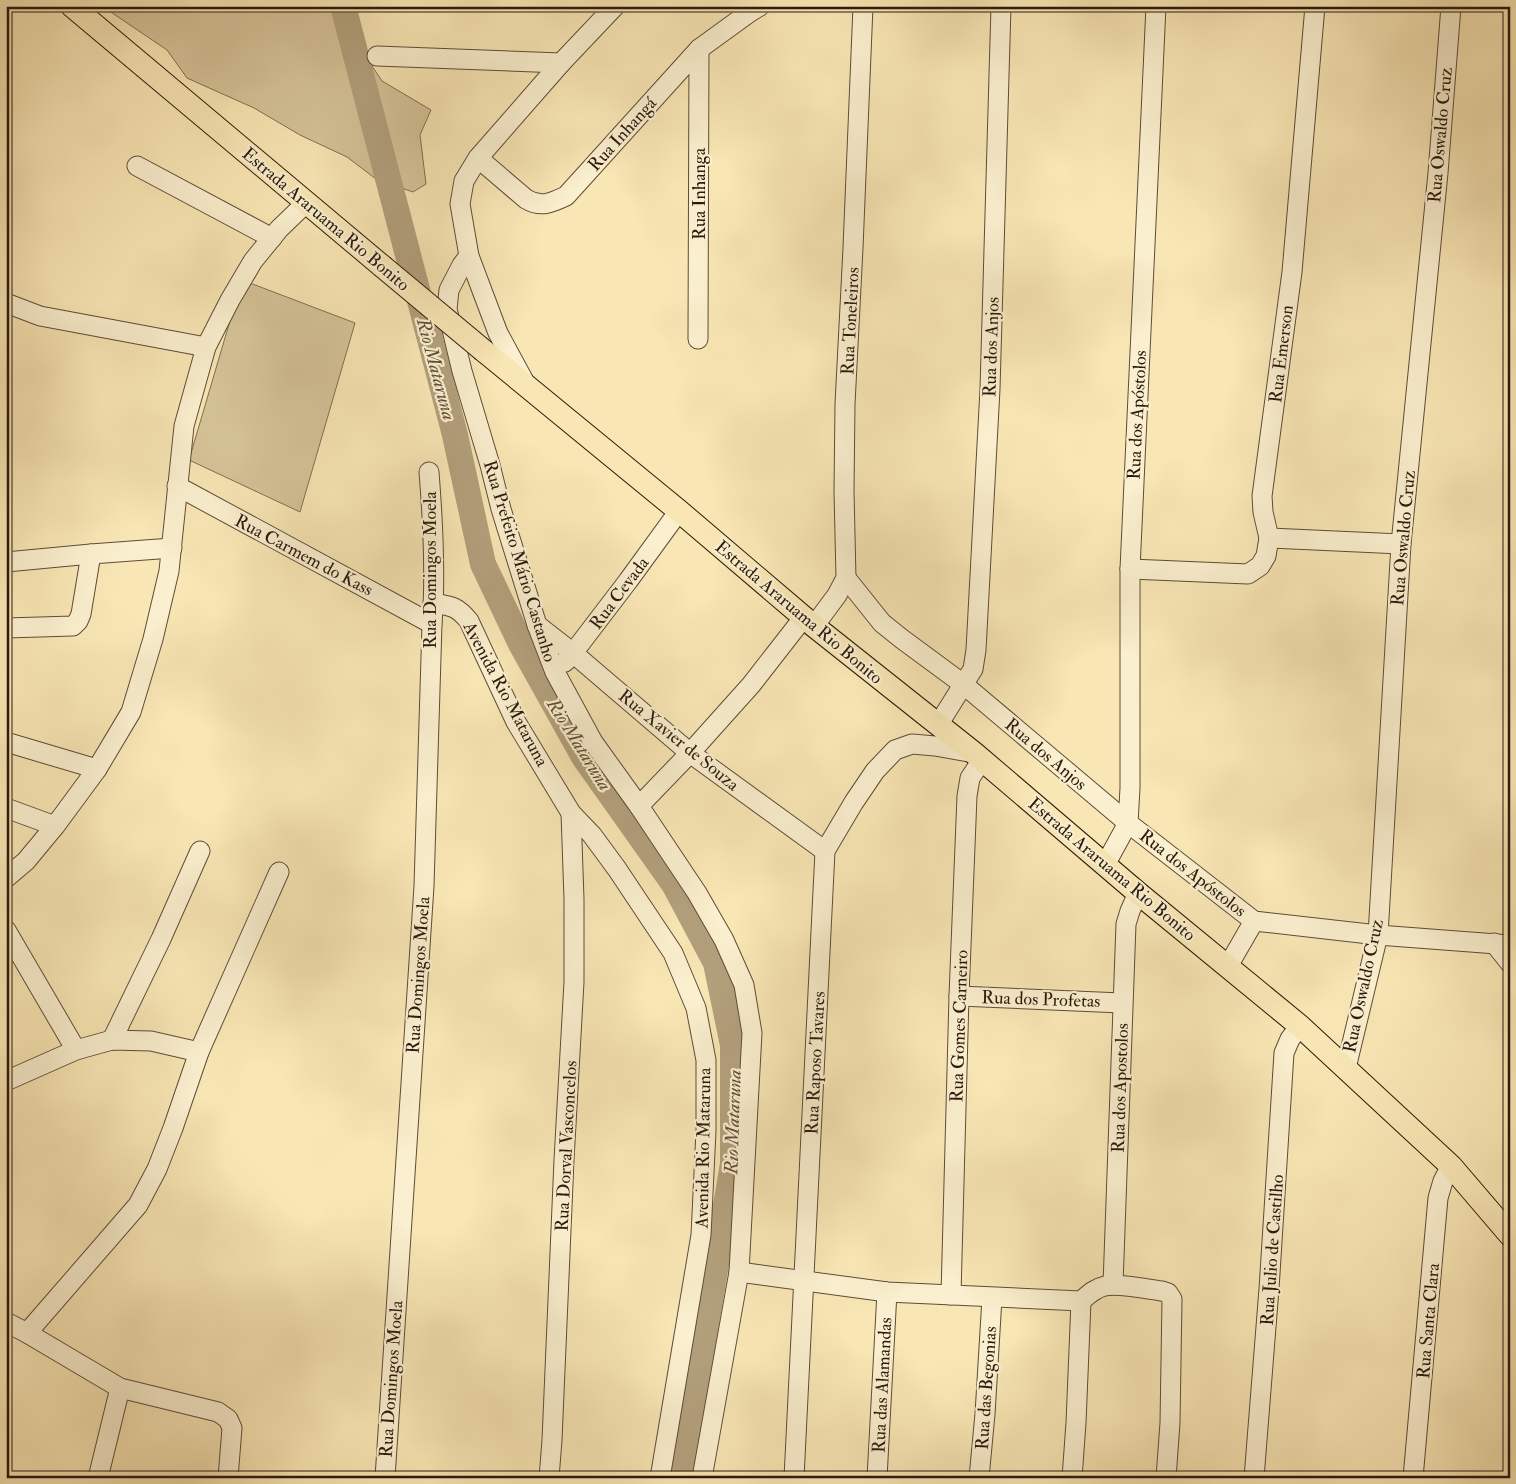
<svg xmlns="http://www.w3.org/2000/svg" width="1516" height="1484" viewBox="0 0 1516 1484" font-family="'IM FELL Double Pica',serif">
  <style>
    .green { fill: #d5c398; stroke: #806e53 }
    .lines { fill: none; stroke-linecap: round; stroke-linejoin: round }
    .river { stroke: #b2a07c; stroke-width: 26 }
    .minor-casing { stroke: #5e4c38; stroke-width: 21 }
    .major-casing { stroke: #2b190e; stroke-width: 24 }
    .minor { stroke: #faefce; stroke-width: 19 }
    .major { stroke: #f8e6b4; stroke-width: 22 }
    .major-bridge-casing { stroke: #2b190e; stroke-width: 24; stroke-linecap: butt }
    .major-bridge { stroke: #f8e6b4; stroke-width: 22 }
    .labels { text-anchor: middle; stroke-width: 4.5; stroke-linejoin: round; paint-order: stroke }
    .street-label { font-size: 18px; fill: #2b190e; stroke: #faefce }
    .water-label { font-size: 19px; font-style: italic; fill: #614f3a; stroke: #faefce }
  </style>
  <rect width="100%" height="100%" fill="#f8e6b4"/>
  <filter id="stains"><feTurbulence type="fractalNoise" baseFrequency=".004" numOctaves="4"/><feColorMatrix values="0 0 0 0 .2 0 0 0 0 .09 0 0 0 0 .02 0 0 0 .5 -.17"/></filter>
  <radialGradient id="worn" r=".72"><stop offset=".6" stop-color="#630" stop-opacity="0"/><stop offset="1" stop-color="#630" stop-opacity=".3"/></radialGradient>
  <g class="green">
    <polygon points="102,6 332,6 382,81 431,110 420,135 426,184 413,192 376,179 347,157 300,135 254,108 187,78 167,50"/>
    <polygon points="242,280 355,323 300,512 189,460"/>
  </g>
  <g class="lines">
    <polyline class="river" points="343,6 455,435 483,564 521,644 584,757 674,884 716,963 733,1045 733,1164 680,1478"/>
    <defs>
      <g id="minor">
        <polyline points="377,56 561,63"/>
        <path d="M478,158L526,199C541,208 551,203 566,196L699,49L750,12L760,6"/>
        <polyline points="137,166 272,238"/>
        <polyline points="469,256 462,265 449,290 447,309 462,371 490,465 501,509 537,625 555,672 593,742 639,806 697,893 724,940 744,985 752,1033 739,1272 702,1478"/>
        <polyline points="6,303 40,316 206,347"/>
        <polyline points="698,339 699,49"/>
        <polyline points="524,381 498,333 469,256 460,204 464,181 478,158 561,63 615,6"/>
        <polyline points="177,486 432,624"/>
        <polyline points="1269,538 1401,544"/>
        <polyline points="6,562 91,554 172,548"/>
        <polyline points="1130,569 1248,574 1260,566 1266,556 1269,538 1263,512 1262,496 1292,272 1315,6"/>
        <polyline points="846,578 882,623 902,639 963,684 1128,823 1254,921 1378,935 1510,945"/>
        <path d="M433,603C451,606 457,606 469,621L516,722L571,813L592,835L617,869L673,953L696,1008L706,1060V1131L701,1235L660,1478"/>
        <polyline points="537,625 573,653 690,753 825,851"/>
        <polyline points="814,626 837,595 846,578 844,491 845,404 853,248 863,6"/>
        <polyline points="6,628 73,626 78,621 81,614 91,554"/>
        <polyline points="565,662 573,653 628,581 679,511"/>
        <polyline points="938,725 973,669 976,650 990,389 1001,6"/>
        <polyline points="6,742 97,769"/>
        <polyline points="639,806 690,753 751,685 804,617"/>
        <polyline points="6,808 55,826"/>
        <polyline points="1105,865 1128,823 1130,788 1130,569 1156,6"/>
        <polyline points="6,878 26,861 55,826 97,769 131,712 153,639 169,571 184,426 206,347 230,300 253,261 279,229 306,203"/>
        <polyline points="6,930 76,1050 112,1040 151,1041 199,1052 279,872"/>
        <polyline points="1494,943 1510,963"/>
        <polyline points="1228,966 1254,921"/>
        <polyline points="959,996 1122,1003"/>
        <polyline points="112,1040 161,939 200,851"/>
        <polyline points="1346,1068 1378,935 1401,544 1438,173 1451,6"/>
        <polyline points="6,1081 76,1050"/>
        <path d="M739,1272L887,1292L1081,1301C1088,1295 1095,1288 1105,1286C1118,1283 1147,1289 1162,1291L1168,1293L1172,1299L1170,1423L1166,1478"/>
        <polyline points="1113,1285 1126,924 1130,911 1138,893"/>
        <polyline points="951,1295 959,996 967,796 970,778 982,760"/>
        <polyline points="6,1322 27,1333"/>
        <polyline points="120,1388 218,1412 228,1419 232,1428 228,1478"/>
        <polyline points="98,1478 120,1388 27,1333 138,1205 157,1169 173,1128 199,1052"/>
        <path d="M385,1478L424,886L432,624C436,573 433,522 429,472"/>
        <polyline points="549,1478 552,1440 564,1160 574,982 574,899 571,813"/>
        <polyline points="794,1478 825,851 854,802 875,771 895,750 912,744 935,746 974,753"/>
        <polyline points="877,1478 887,1292"/>
        <polyline points="979,1478 985,1414 992,1298"/>
        <polyline points="1072,1478 1076,1423 1081,1301"/>
        <polyline points="1254,1478 1269,1289 1284,1053 1290,1039 1300,1026"/>
        <polyline points="1413,1478 1438,1198 1443,1181 1451,1166"/>
      </g>
      <g id="major">
        <polyline points="72,6 382,266"/>
        <polyline points="484,351 679,511 814,626 974,753 1138,893 1300,1026 1451,1166 1510,1235"/>
      </g>
    </defs>
    <use href="#minor" class="minor-casing"/>
    <use href="#major" class="major-casing"/>
    <use href="#minor" class="minor"/>
    <use href="#major" class="major"/>
    <defs>
      <polyline id="major-bridge" points="382,266 484,351"/>
    </defs>
    <use href="#major-bridge" class="major-bridge-casing"/>
    <use href="#major-bridge" class="major-bridge"/>
  </g>
  <g class="labels">
    <g class="street-label">
      <text transform="translate(622 134) rotate(-48)" y="6">Rua Inhangá</text>
      <text transform="translate(1440 135) rotate(-85)" y="6">Rua Oswaldo Cruz</text>
      <text transform="translate(699 194) rotate(-90)" y="6">Rua Inhanga</text>
      <text transform="translate(326 219) rotate(40)" y="6">Estrada Araruama Rio Bonito</text>
      <text transform="translate(850 321) rotate(-87)" y="6">Rua Toneleiros</text>
      <text transform="translate(991 347) rotate(-88)" y="6">Rua dos Anjos</text>
      <text transform="translate(1281 354) rotate(-83)" y="6">Rua Emerson</text>
      <text transform="translate(1137 415) rotate(-87)" y="6">Rua dos Apóstolos</text>
      <text transform="translate(1403 538) rotate(-85)" y="6">Rua Oswaldo Cruz</text>
      <text transform="translate(304 555) rotate(28)" y="6">Rua Carmem do Kass</text>
      <text transform="translate(520 561) rotate(73)" y="6">Rua Prefeito Mário Castanho</text>
      <text transform="translate(430 570) rotate(-90)" y="6">Rua Domingos Moela</text>
      <text transform="translate(619 593) rotate(-53)" y="6">Rua Cevada</text>
      <text transform="translate(799 612) rotate(40)" y="6">Estrada Araruama Rio Bonito</text>
      <text transform="translate(506 694) rotate(62)" y="6">Avenida Rio Mataruna</text>
      <text transform="translate(679 740) rotate(39)" y="6">Rua Xavier de Souza</text>
      <text transform="translate(1046 754) rotate(40)" y="6">Rua dos Anjos</text>
      <text transform="translate(1112 869) rotate(40)" y="6">Estrada Araruama Rio Bonito</text>
      <text transform="translate(1193 873) rotate(38)" y="6">Rua dos Apóstolos</text>
      <text transform="translate(418 975) rotate(-86)" y="6">Rua Domingos Moela</text>
      <text transform="translate(1363 986) rotate(-78)" y="6">Rua Oswaldo Cruz</text>
      <text transform="translate(1041 999) rotate(2)" y="6">Rua dos Profetas</text>
      <text transform="translate(959 1026) rotate(-88)" y="6">Rua Gomes Carneiro</text>
      <text transform="translate(815 1063) rotate(-87)" y="6">Rua Raposo Tavares</text>
      <text transform="translate(1120 1088) rotate(-88)" y="6">Rua dos Apostolos</text>
      <text transform="translate(566 1146) rotate(-87)" y="6">Rua Dorval Vasconcelos</text>
      <text transform="translate(703 1148) rotate(-89)" y="6">Avenida Rio Mataruna</text>
      <text transform="translate(1272 1250) rotate(-86)" y="6">Rua Julio de Castilho</text>
      <text transform="translate(1428 1321) rotate(-85)" y="6">Rua Santa Clara</text>
      <text transform="translate(391 1379) rotate(-86)" y="6">Rua Domingos Moela</text>
      <text transform="translate(882 1385) rotate(-87)" y="6">Rua das Alamandas</text>
      <text transform="translate(986 1388) rotate(-86)" y="6">Rua das Begonias</text>
    </g>
    <g class="water-label">
      <text transform="translate(437 369) rotate(75)" y="7">Rio Mataruna</text>
      <text transform="translate(580 744) rotate(58)" y="7">Rio Mataruna</text>
      <text transform="translate(732 1122) rotate(-88)" y="7">Rio Mataruna</text>
    </g>
  </g>
  <rect width="1516" height="1484" fill="none" stroke="#f8e6b4" stroke-width="25"/>
  <rect x="8" y="8" width="1501" height="1469" fill="none" stroke="#2b190e" stroke-width="2.5"/>
  <rect x="12" y="12" width="1491" height="1459" fill="none" stroke="#2b190e"/>
  <rect width="100%" height="100%" filter="url(#stains)"/>
  <rect width="100%" height="100%" fill="url(#worn)"/>
</svg>
